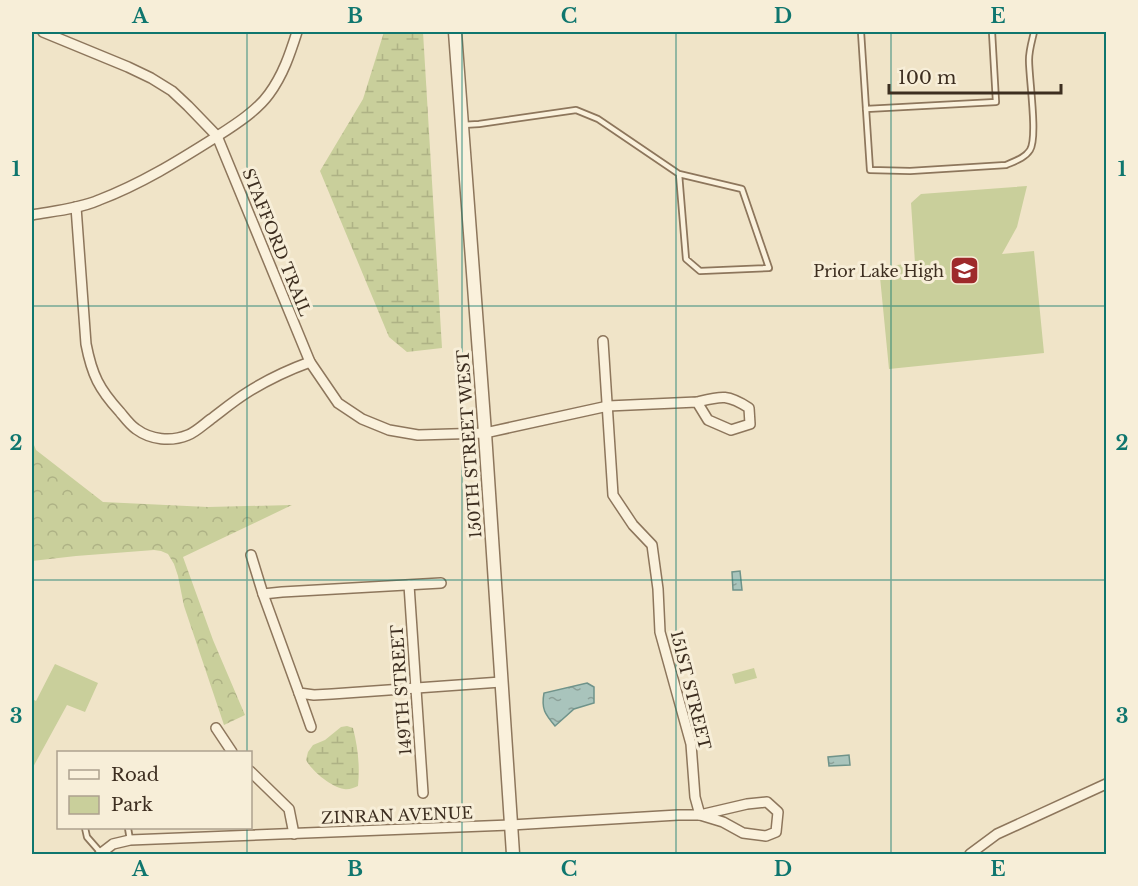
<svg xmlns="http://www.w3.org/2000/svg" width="1138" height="886" viewBox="0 0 1138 886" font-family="'Libre Baskerville',serif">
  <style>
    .green { fill: #c9cf9b }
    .forest { fill: url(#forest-crowns) }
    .wetland { fill: url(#wetland-marsh) }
    .water { fill: url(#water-ripples); stroke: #6f938a; stroke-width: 1.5 }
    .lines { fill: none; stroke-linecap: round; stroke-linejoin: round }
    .service-casing { stroke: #8d765c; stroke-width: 8 }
    .minor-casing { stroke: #8d765c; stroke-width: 12 }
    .tertiary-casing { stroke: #8d765c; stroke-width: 15 }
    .service { stroke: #faf1dc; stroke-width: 4.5 }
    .minor { stroke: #faf1dc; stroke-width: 9 }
    .tertiary { stroke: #faf1dc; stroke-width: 12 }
    .grid { fill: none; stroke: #0f766e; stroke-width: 1.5; stroke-opacity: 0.55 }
    .labels { text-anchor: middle; stroke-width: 6; stroke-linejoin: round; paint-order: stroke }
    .street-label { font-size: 16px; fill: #3d2e20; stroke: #f7eed8 }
    .poi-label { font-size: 16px; fill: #3d2e20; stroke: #f7eed8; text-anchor: end }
    .neatline { fill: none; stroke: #0f766e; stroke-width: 2 }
    .grid-label { font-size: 20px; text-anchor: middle; font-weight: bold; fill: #0f766e }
  </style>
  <defs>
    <pattern id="forest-crowns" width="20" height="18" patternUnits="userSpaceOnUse" patternTransform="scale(1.5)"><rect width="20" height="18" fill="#c9cf9b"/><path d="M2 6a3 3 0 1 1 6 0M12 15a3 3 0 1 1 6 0" fill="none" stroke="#aeb285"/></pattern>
    <pattern id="wetland-marsh" width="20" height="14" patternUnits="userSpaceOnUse" patternTransform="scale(1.5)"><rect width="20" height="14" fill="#c9cf9b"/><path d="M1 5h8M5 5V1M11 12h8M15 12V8" fill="none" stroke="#aeb285"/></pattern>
    <pattern id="water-ripples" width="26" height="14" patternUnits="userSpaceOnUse" patternTransform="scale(1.5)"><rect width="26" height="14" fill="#a9c4bc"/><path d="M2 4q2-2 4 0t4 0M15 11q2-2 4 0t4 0" fill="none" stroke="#8ba098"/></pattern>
  </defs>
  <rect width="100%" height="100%" fill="#f0e4c8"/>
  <g class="green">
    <polygon points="1027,186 1017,227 1002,254 1034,251 1044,353 889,369 879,267 915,263 911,203 921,194"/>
    <polygon points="55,664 98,683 85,712 67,705 32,769 32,699 36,701"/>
    <polygon points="754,668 757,678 735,684 732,674"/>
  </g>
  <polygon class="forest" points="32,440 36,450 103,502 208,507 292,505 183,557 213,640 245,715 224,725 184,606 178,576 174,564 168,554 161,551 154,550 76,556 32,561"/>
  <g class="wetland">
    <polygon points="384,32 423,32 442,348 407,352 389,337 320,171 363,99"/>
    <path d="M347,726L353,728C358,748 360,766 358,786C353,788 349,790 344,789C331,787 312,771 306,760L308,752L313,745L325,740L341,727Z"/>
  </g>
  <g class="water">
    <polygon points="740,571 742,590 733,590 732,572"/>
    <path d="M587,683L594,687V703L574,709L555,726C545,714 541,709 544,693Z"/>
    <polygon points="849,755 850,765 829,766 828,757"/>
  </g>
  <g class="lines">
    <defs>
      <g id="service">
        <polyline points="861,32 866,109 996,102 992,32"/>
        <path d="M866,109L870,170L910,171L1006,165C1015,161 1025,158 1030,150C1038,137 1029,79 1029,60C1029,50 1032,41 1034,32"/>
        <polyline points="462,125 479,124 576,110 598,119 679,174 686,259 700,271 769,268 742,189 679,174"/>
        <polyline points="85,828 87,837 101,853"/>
        <polyline points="128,828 130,840"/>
      </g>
      <g id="minor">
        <path d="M43,32L128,67L151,78L172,91L188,106L217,136L310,362L338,403L362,419L389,430L418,435L485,433L608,406L697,402L708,420L731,430L750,424L749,408C727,394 722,396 697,402"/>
        <path d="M76,207L86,344C92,375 99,389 120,412C125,418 130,425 136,429C151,440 171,442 188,435C196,432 204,424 211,419C223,410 235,400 248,392C267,380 288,370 310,362"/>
        <path d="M32,215C54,211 78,209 99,200C141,184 178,161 216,137C233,126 257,111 269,94C283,75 290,54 297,32"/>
        <polyline points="603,341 613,495 633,525 652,545 658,589 660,632 691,744 695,797 700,815"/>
        <polyline points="251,555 263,594"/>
        <polyline points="441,583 282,592 263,594 299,693 314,695 332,694 501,682"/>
        <polyline points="409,585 423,793"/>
        <polyline points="299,693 311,727"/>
        <polyline points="216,728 232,752"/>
        <polyline points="250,771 289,809 294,834"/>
        <polyline points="100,854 113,844 130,840 511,825 678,815 700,815 747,804 767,802 778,812 776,832 766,836 743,833 723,822 700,815"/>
        <polyline points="970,854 997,834 1106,784"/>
      </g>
      <polyline id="tertiary" points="455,32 485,433 513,854"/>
    </defs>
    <use href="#service" class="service-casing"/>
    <use href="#minor" class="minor-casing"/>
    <use href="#tertiary" class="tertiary-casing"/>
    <use href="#service" class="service"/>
    <use href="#minor" class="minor"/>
    <use href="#tertiary" class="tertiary"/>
  </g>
  <path class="grid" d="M247,32V752M462,32V854M676,32V854M891,32V854M32,306H1106M32,580H1106M247,828V854"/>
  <defs>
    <symbol id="school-square" viewBox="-11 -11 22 22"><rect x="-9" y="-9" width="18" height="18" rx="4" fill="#9e2a2b" stroke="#f7eed8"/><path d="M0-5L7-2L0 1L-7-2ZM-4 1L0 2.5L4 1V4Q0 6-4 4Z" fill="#fff"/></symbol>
  </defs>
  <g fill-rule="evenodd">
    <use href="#school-square" x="948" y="254" width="33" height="33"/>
  </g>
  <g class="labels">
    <g class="street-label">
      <text transform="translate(277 242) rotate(68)" y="6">STAFFORD TRAIL</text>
      <text transform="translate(469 444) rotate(-94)" y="6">150TH STREET WEST</text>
      <text transform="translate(401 690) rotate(-94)" y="6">149TH STREET</text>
      <text transform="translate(691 690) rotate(76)" y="6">151ST STREET</text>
      <text transform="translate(397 815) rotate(-2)" y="6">ZINRAN AVENUE</text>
    </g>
    <g class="poi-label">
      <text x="944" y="277">Prior Lake High</text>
    </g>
  </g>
  <rect width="1138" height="886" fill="none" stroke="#f7eed8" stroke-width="66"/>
  <rect x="57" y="751" width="195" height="78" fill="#f7eed8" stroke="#ada18e" stroke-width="1.5"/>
  <rect x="69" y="770" width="30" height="9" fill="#faf1dc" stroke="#ada18e" stroke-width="1.5"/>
  <text x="111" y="781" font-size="18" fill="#3d2e20">Road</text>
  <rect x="69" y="796" width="30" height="18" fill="#c9cf9b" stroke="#ada18e" stroke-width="1.5"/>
  <text x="111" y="811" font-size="18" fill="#3d2e20">Park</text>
  <path d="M889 84v9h172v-9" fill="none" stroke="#3d2e20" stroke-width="3"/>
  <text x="898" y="84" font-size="18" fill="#3d2e20" stroke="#f7eed8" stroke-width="4.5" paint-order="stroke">100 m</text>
  <rect x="33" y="33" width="1072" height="820" class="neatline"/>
  <g class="grid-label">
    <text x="140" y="23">A</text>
    <text x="355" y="23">B</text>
    <text x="569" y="23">C</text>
    <text x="783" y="23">D</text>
    <text x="998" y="23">E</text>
    <text x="16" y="176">1</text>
    <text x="1122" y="176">1</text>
    <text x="16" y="450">2</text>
    <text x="1122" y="450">2</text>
    <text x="16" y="723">3</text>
    <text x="1122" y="723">3</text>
    <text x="140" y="876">A</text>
    <text x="355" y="876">B</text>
    <text x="569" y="876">C</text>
    <text x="783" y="876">D</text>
    <text x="998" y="876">E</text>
  </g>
</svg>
